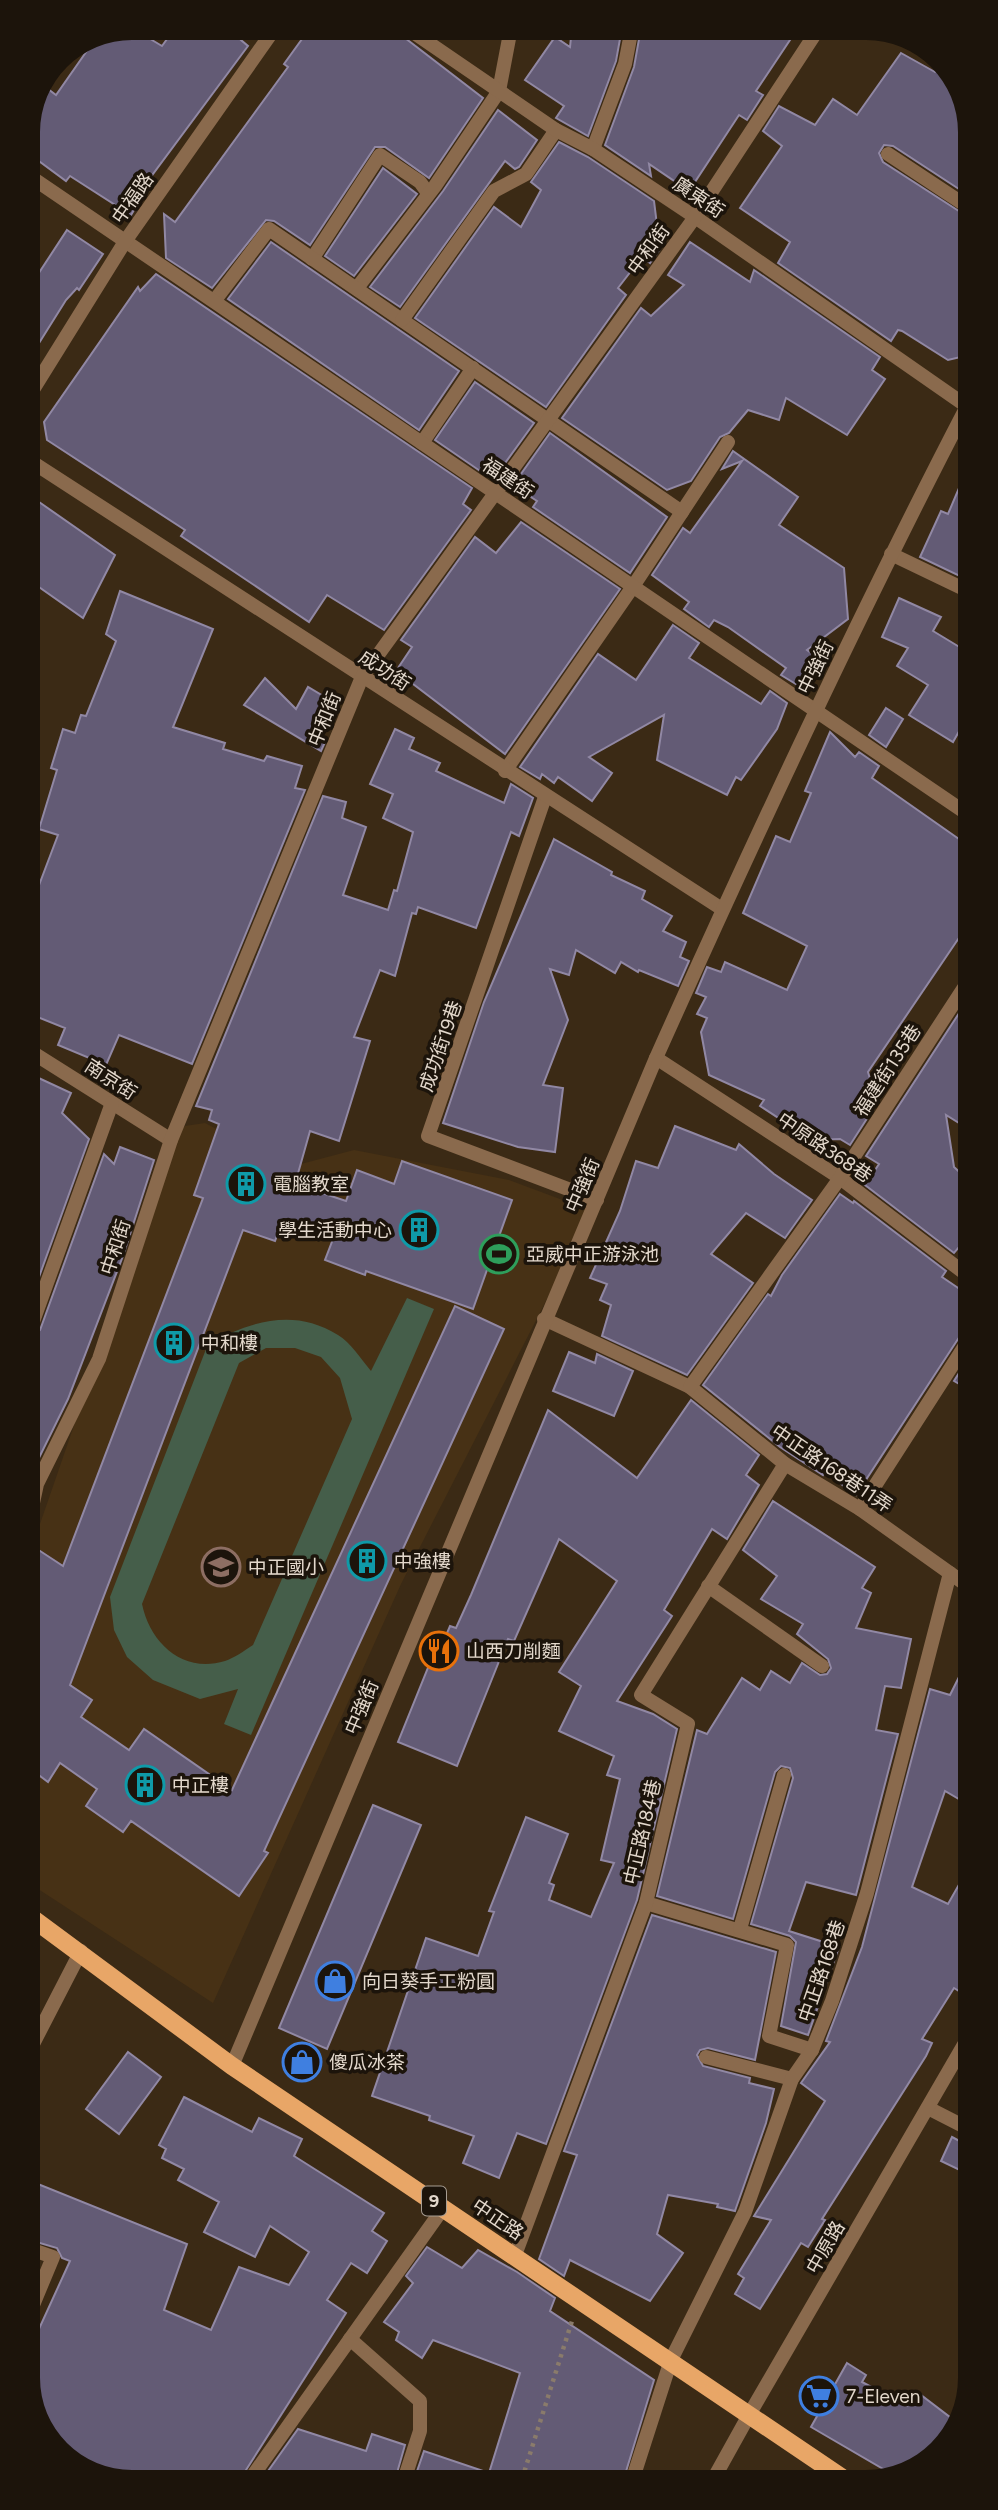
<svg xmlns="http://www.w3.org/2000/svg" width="998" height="2510" viewBox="0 0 998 2510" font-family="Figtree,'Noto Sans TC',sans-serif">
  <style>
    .built { fill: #473115 }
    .green { fill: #455e4a; fill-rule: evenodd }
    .building { fill: #635b75; stroke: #9188a4; stroke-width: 2 }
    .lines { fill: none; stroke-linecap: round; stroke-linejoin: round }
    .path { stroke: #8a7b6b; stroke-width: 4.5; stroke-dasharray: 3.5 5; stroke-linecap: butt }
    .service { stroke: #8a6a4d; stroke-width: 14 }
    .minor { stroke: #8a6a4d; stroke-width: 14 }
    .tertiary { stroke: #8a6a4d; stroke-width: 14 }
    .primary { stroke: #e8a667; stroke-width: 18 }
    .labels { text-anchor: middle; stroke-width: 7; stroke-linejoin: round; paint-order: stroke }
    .shield { fill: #1c140b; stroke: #a79d92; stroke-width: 2 }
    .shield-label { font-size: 18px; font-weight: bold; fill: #e3d8cc }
    .street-label { font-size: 19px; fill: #e3d8cc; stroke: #1c140b }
    .poi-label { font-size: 19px; fill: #e3d8cc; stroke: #1c140b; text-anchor: start }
  </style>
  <rect width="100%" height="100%" fill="#3b2a15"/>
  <polygon class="built" points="205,1123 262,1153 301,1164 354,1150 509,1180 592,1211 401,1584 213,2003 32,1885 31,1550 174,1136 185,1126"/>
  <path class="green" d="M407,1298L434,1309L251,1735L224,1724L238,1689L200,1699L153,1680L127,1657L114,1630L110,1597L208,1344C250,1322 293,1307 338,1335C351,1343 361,1359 371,1371ZM266,1348H295L321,1357L340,1378L352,1419L253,1645C244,1651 234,1658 225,1661C183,1674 150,1643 142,1604L239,1363Z"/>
  <g class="building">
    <polygon points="132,28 162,46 175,28 250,28 241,40 248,46 139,193 143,195 131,215 70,176 66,181 28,153 28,126 48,89 56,95 91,45"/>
    <polygon points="310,28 392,28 483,98 429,178 385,147 375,147 310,245 274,221 266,220 212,288 166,258 164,214 175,222 288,67 284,64"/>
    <polygon points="572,28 622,28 616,61 588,136 556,118 564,106 525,80 555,37 570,47"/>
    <polygon points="641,28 798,28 756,91 763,95 747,120 739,115 689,191 649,164 651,176 605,145 634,67"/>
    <polygon points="901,53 935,72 940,64 965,99 965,193 893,146 884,145 879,153 883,162 965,215 965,356 948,360 902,331 898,330 891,341 778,263 790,242 740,208 782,146 763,131 779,106 815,125 833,99 857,115"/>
    <polygon points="498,110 537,140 519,167 515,169 505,161 400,307 370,287 443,191"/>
    <polygon points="559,142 588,157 654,201 660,249 650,263 642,257 618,288 626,295 546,407 415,318 494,207 521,227 541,190 531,182"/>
    <polygon points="383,168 417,194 354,276 325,256"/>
    <polygon points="67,230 103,254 79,290 77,288 66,300 29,359 29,288"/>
    <polygon points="271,242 459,371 419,430 228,299"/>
    <polygon points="690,242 750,282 754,270 880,357 872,370 885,379 847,435 786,398 779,420 748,410 729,433 720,437 691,481 667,490 562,418 641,308 651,316 684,285 668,275"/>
    <polygon points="156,274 472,488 463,504 471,510 384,630 327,595 309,622 181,536 185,530 47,440 44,422 138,287 140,291"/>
    <polygon points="475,382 534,423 500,470 491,463 483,473 435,440"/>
    <polygon points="550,433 667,517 630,573 533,507 537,501 520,490 523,486 516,481"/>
    <polygon points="733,451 798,497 779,525 844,568 848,619 807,650 823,662 804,689 781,675 786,668 728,627 714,620 709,627 684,609 689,602 652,575 683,528 690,533 742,461 722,469"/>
    <polygon points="965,474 966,579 920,557 941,511 948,514"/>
    <polygon points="29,495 115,555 83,618 29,580"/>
    <polygon points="521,522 620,589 505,754 396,671 412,647 401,640 475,537 496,553"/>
    <polygon points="120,591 213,629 173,727 225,743 223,749 264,761 267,756 302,766 295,788 305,790 192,1064 119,1035 106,1065 58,1045 65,1028 30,1014 30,909 58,835 39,829 57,770 51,768 63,729 75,733 81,715 86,716 116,641 106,634"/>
    <polygon points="899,598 941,617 933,631 966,651 966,719 953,742 909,715 928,685 897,666 908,648 882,637"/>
    <polygon points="673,625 699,643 689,658 761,704 770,691 787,703 777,729 741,780 736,777 727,795 657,760 664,715 589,757 612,773 592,801 558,777 554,783 542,774 540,779 520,767 598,654 636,680"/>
    <polygon points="265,678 296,709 308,687 335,703 318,733 326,740 321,751 244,705"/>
    <polygon points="886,708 903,719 886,747 869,735"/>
    <polygon points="395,729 414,738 409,749 440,763 436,771 504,803 511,784 533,798 519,836 511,832 476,928 418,907 416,914 412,913 395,976 380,970 354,1037 370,1041 339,1141 310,1131 295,1184 346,1201 357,1170 394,1184 402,1161 512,1200 473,1309 366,1271 365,1275 325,1260 333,1239 282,1222 275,1241 243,1230 70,1685 92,1700 81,1717 129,1750 144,1729 232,1790 455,1306 504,1329 264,1851 268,1853 239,1896 131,1821 123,1832 86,1806 97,1789 60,1763 48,1782 32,1770 31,1545 63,1566 203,1198 194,1195 219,1124 209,1120 212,1110 196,1106 323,796 346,802 342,818 366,827 343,895 388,910 394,890 397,891 413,832 383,818 393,794 370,784"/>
    <polygon points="830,732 855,757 859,752 879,766 872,778 966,844 967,926 868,1072 877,1103 850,1145 840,1139 812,1140 760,1106 764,1100 709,1075 701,1032 707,1018 697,1014 706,997 696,993 707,967 721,972 725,962 787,990 807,946 743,913 776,836 790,842 811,793 805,791"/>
    <polygon points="554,839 612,872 611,875 645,891 642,899 672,916 663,931 686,942 680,957 689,961 678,986 639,970 638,972 621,962 615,973 576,950 569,975 550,969 568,1020 543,1085 563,1088 555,1152 518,1147 443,1123 484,1002"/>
    <polygon points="967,1001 967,1128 946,1115 954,1167 967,1179 967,1238 954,1253 865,1185 879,1164 866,1156"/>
    <polygon points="30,1074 71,1093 62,1113 89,1139 31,1299"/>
    <polygon points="675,1126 736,1150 739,1144 774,1174 812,1200 785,1238 746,1213 711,1254 753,1283 687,1375 602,1336 611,1305 600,1300 607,1284 590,1278 620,1211 636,1161 658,1168"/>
    <polygon points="120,1147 154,1160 123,1256 68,1399 31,1474 31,1336 40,1330 104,1154 114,1164"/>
    <polygon points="840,1194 853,1203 854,1201 946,1271 942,1277 967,1294 968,1332 960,1336 856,1495 825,1472 823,1475 780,1447 703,1385 768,1294 771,1296 782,1275"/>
    <polygon points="569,1352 595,1363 597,1354 633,1371 614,1416 553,1391"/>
    <polygon points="968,1359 968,1389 954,1381"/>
    <polygon points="691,1400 759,1455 746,1475 759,1485 727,1539 712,1529 664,1610 672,1616 617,1701 653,1714 677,1729 637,1900 546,2144 517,2133 499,2178 463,2163 474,2136 429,2120 430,2116 372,2096 426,1938 478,1956 494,1912 489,1911 526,1817 568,1834 549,1883 554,1885 549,1900 591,1917 614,1863 601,1860 620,1779 607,1775 614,1756 559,1731 581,1686 559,1672 617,1581 559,1539 514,1641 508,1639 457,1766 398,1742 438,1643 442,1645 450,1626 456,1628 471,1595 548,1410 637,1478"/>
    <polygon points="773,1501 875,1567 862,1588 871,1593 856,1628 911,1639 901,1688 885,1686 876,1730 898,1734 856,1895 806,1882 789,1931 839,1947 808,2035 781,2026 796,1942 790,1936 751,1924 793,1778 790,1768 781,1766 775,1772 733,1919 657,1896 697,1730 707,1734 742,1678 760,1690 771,1671 790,1683 802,1663 820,1675 827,1674 831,1668 828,1659 797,1634 803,1624 761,1599 777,1576 743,1550"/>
    <polygon points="968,1659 969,1805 945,1791 912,1887 948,1904 969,1867 969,1973 959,1991 954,1988 922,2039 932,2043 926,2056 822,2219 825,2220 808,2247 801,2243 760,2309 735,2294 744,2278 738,2274 771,2220 754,2216 825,2101 801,2083 830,2042 826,2041 862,1947 930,1689 950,1695"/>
    <polygon points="373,1805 421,1825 327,2049 279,2028"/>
    <polygon points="652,1915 776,1952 755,2060 708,2048 700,2050 697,2055 703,2066 750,2078 749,2083 774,2089 766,2123 736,2208 735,2211 717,2207 718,2204 668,2195 657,2234 683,2253 650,2301 570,2260 564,2276 539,2259 577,2155 564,2151"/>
    <polygon points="128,2052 161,2077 119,2134 86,2109"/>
    <polygon points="184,2097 252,2132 259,2118 302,2139 294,2156 384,2213 372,2231 387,2241 367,2273 351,2263 327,2300 346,2313 239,2481 125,2482 68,2460 33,2411 33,2342 70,2261 62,2258 57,2248 33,2241 33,2182 187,2244 164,2310 211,2330 239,2267 289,2285 309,2252 270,2226 255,2257 204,2232 219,2202 178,2180 184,2169 162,2158 166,2149 159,2145"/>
    <polygon points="952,2137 969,2146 970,2175 941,2161"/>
    <polygon points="427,2247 462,2268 478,2250 517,2272 555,2298 550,2311 654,2380 624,2478 414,2480 424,2451 489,2473 520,2373 433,2340 422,2358 396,2340 399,2332 384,2322 413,2283 406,2276"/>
    <polygon points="847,2363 866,2375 862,2382 907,2406 917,2392 955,2421 949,2441 897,2477 811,2427"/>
    <polygon points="298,2429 366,2451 372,2434 405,2445 395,2480 261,2481"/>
  </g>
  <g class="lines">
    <polyline class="path" points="522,2479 572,2321"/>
    <g class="service">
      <polyline points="593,149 625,64 632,28"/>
      <polyline points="888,154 965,205"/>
      <polyline points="312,259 380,155 420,182 428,193"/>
      <polyline points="357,288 435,186 499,91 511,28"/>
      <polyline points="215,300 269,229 682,512"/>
      <polyline points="402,320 494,191 526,174 556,130"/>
      <polyline points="422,443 473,368"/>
      <polyline points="891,554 966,590"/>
      <polyline points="505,771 634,585 728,442"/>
      <polyline points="545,797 428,1136 597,1200"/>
      <polyline points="860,1509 968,1341"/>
      <polyline points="708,1586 822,1666"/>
      <polyline points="646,1903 787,1945 769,2036 812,2050"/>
      <polyline points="740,1929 784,1775"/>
      <polyline points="706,2057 792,2079"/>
      <polyline points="33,2250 53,2257 33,2305"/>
      <polyline points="515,2255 646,1903 688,1724 641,1695 785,1464"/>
      <polyline points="633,2478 671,2360"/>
      <polyline points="249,2481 444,2207"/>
    </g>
    <g class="minor">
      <polyline points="407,28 556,130 593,149 695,217 965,405"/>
      <polyline points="28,175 966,813"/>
      <polyline points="29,396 126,240 275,28"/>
      <polyline points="29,460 722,909"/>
      <polyline points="30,1051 171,1140"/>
      <polyline points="656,1058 840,1178 967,1275"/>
      <polyline points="544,1319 690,1387 785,1464 860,1509 968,1586"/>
      <polyline points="31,1327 112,1103"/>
      <polyline points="690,1387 840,1178 967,983"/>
      <polyline points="31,1512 37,1484 99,1359 171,1140 362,677 695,217 819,28"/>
      <polyline points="33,2044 81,1951"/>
      <path d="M232,2066L656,1058C754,839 855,622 965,410"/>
      <polyline points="928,2108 969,2129"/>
      <polyline points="350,2339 420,2401 420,2431 404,2480"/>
      <polyline points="671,2360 745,2212 792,2079 812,2050 832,2001 867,1893 950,1573"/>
      <polyline points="714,2478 749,2415"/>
    </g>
    <polyline class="tertiary" points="749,2415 969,2036"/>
    <polyline class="primary" points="32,1918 232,2066 841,2477"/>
  </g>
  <defs>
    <symbol id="building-ring" viewBox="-11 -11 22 22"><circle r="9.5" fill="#1c140b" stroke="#0f9aa8" stroke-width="1.5"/><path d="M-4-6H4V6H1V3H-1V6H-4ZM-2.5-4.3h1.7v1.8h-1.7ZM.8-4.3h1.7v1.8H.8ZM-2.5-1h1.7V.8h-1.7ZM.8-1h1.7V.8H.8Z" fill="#0f9aa8"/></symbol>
    <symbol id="stadium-ring" viewBox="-11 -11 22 22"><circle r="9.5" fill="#1c140b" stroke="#2e9e5b" stroke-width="1.5"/><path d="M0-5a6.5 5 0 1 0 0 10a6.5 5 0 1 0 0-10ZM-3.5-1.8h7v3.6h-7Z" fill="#2e9e5b"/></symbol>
    <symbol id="school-ring" viewBox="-11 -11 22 22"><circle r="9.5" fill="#1c140b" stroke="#8d6e63" stroke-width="1.5"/><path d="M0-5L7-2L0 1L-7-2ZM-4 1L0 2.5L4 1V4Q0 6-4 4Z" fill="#8d6e63"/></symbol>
    <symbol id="restaurant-ring" viewBox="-11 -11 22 22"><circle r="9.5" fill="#1c140b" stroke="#e8710a" stroke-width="1.5"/><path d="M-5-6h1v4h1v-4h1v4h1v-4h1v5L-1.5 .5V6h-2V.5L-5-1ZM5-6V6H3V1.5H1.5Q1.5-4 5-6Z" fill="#e8710a"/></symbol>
    <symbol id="shop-ring" viewBox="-11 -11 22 22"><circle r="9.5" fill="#1c140b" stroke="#3f7fe0" stroke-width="1.5"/><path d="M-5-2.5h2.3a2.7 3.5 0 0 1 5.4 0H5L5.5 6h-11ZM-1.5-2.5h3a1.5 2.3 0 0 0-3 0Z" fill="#3f7fe0"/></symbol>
    <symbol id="supermarket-ring" viewBox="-11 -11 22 22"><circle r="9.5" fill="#1c140b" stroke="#3f7fe0" stroke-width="1.5"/><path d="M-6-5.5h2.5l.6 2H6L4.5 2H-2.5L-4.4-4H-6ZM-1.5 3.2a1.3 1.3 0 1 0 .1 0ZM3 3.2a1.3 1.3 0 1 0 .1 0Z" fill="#3f7fe0"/></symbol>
  </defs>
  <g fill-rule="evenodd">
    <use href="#building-ring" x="224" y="1162" width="44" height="44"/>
    <use href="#building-ring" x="397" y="1208" width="44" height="44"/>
    <use href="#stadium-ring" x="477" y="1232" width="44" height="44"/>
    <use href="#building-ring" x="152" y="1321" width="44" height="44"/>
    <use href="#building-ring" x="345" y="1539" width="44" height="44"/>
    <use href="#school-ring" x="199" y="1545" width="44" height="44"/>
    <use href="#restaurant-ring" x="417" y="1629" width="44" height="44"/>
    <use href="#building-ring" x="123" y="1763" width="44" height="44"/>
    <use href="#shop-ring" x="313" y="1959" width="44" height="44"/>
    <use href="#shop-ring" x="280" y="2040" width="44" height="44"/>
    <use href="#supermarket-ring" x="797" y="2374" width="44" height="44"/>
  </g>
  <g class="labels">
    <rect class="shield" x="422" y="2186.5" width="24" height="29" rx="5"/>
    <g class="shield-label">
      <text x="434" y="2207">9</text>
    </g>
    <g class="street-label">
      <text transform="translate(699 197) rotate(34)" y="7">廣東街</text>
      <text transform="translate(132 198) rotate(-55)" y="7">中福路</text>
      <text transform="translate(648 249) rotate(-54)" y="7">中和街</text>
      <text transform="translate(508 478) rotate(34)" y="7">福建街</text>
      <text transform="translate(815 667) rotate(-64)" y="7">中強街</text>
      <text transform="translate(385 670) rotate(33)" y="7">成功街</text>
      <text transform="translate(324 719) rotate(-68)" y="7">中和街</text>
      <text transform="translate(440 1046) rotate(-71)" y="7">成功街19巷</text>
      <text transform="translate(887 1070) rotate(-57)" y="7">福建街135巷</text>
      <text transform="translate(111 1079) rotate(33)" y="7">南京街</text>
      <text transform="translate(825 1147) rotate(34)" y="7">中原路368巷</text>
      <text transform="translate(582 1185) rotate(-67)" y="7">中強街</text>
      <text transform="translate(115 1247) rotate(-72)" y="7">中和街</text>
      <text transform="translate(832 1468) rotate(34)" y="7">中正路168巷11弄</text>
      <text transform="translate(361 1707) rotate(-67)" y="7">中強街</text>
      <text transform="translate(642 1832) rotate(-77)" y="7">中正路184巷</text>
      <text transform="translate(821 1971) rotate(-71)" y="7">中正路168巷</text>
      <text transform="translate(498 2219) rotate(34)" y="7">中正路</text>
      <text transform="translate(825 2247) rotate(-60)" y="7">中原路</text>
    </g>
    <g class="poi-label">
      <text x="273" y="1191">電腦教室</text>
      <text x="392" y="1237" text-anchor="end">學生活動中心</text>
      <text x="526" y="1261">亞威中正游泳池</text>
      <text x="201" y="1350">中和樓</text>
      <text x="394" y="1568">中強樓</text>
      <text x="248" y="1574">中正國小</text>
      <text x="466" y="1658">山西刀削麵</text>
      <text x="172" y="1792">中正樓</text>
      <text x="362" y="1988">向日葵手工粉圓</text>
      <text x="329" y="2069">傻瓜冰茶</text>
      <text x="846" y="2403">7-Eleven</text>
    </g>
  </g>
  <path d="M0 0H998V2510H0ZM132 40H866A92 92 0 0 1 958 132V2378A92 92 0 0 1 866 2470H132A92 92 0 0 1 40 2378V132A92 92 0 0 1 132 40Z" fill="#1c140b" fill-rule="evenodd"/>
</svg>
